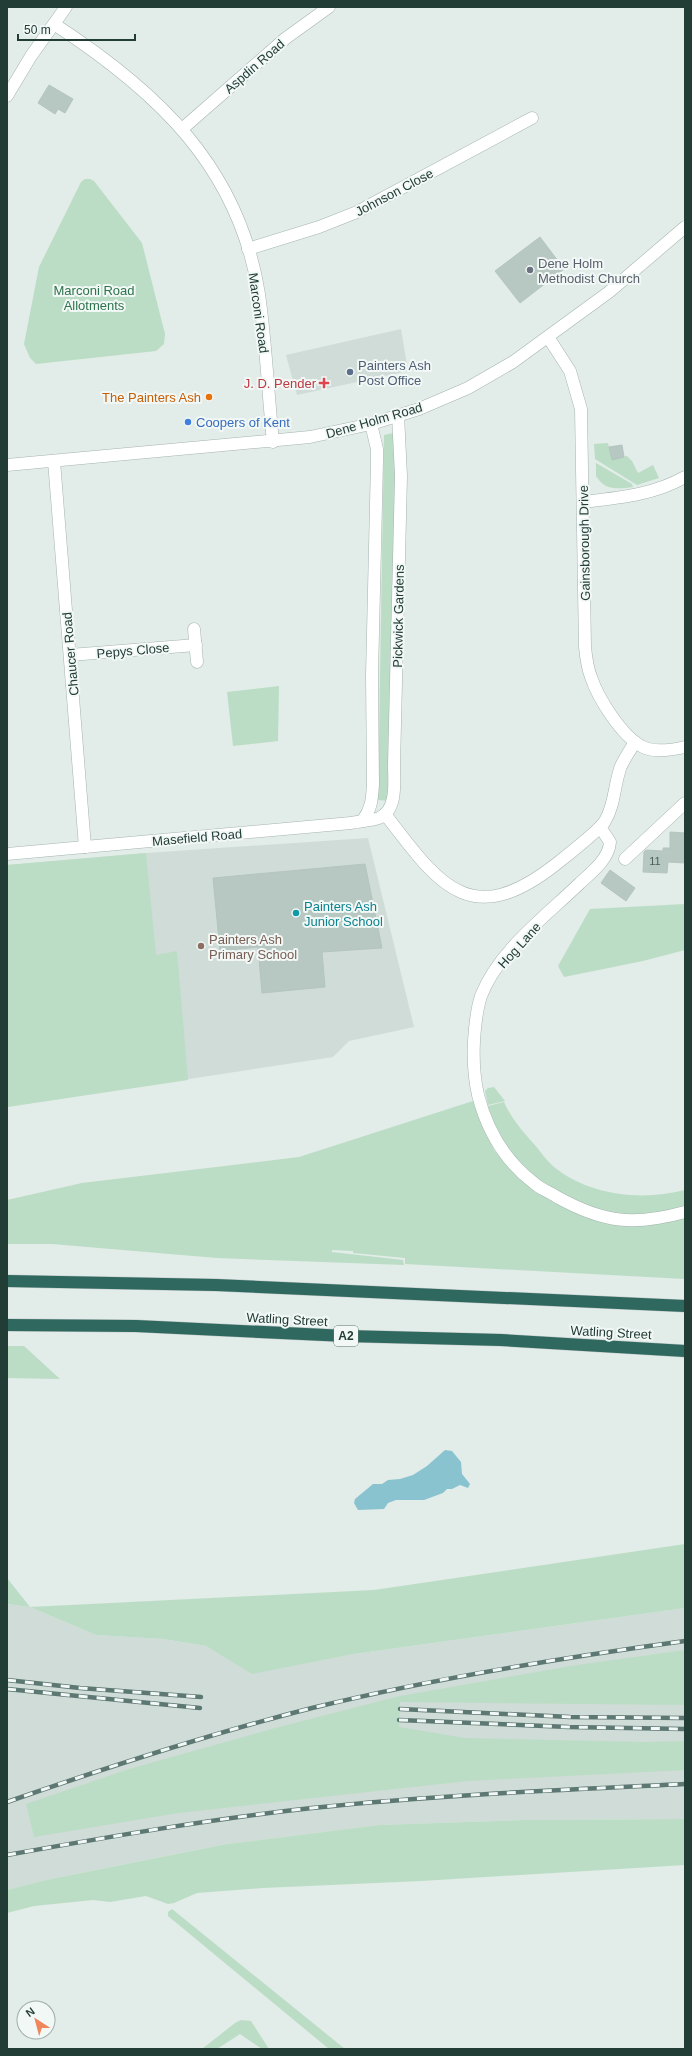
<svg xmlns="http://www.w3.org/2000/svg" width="692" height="2056" viewBox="0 0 692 2056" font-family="Helvetica,sans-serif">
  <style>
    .built { fill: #d0dcd7 }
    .green { fill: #bbddc5 }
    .water { fill: #8ac3d0 }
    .building { fill: #b7c7c1; stroke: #b4c5bf }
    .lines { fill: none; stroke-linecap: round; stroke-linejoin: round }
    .minor-casing { stroke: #a5b4af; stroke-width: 13 }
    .highway-casing { stroke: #c1c8c7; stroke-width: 13 }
    .minor { stroke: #fff; stroke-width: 12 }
    .highway { stroke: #2e685f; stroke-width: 12 }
    .rail-casing { stroke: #5d7872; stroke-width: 4.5 }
    .rail { stroke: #f2f8f6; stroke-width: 3; stroke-dasharray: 9; stroke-linecap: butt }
    .worship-dot { fill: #6b7280; stroke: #f2f8f6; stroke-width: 1.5 }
    .service-dot { fill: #5c6f8a; stroke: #f2f8f6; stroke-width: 1.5 }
    .health-dot { fill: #e0444e; stroke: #f2f8f6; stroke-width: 1.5 }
    .food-dot { fill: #e8710a; stroke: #f2f8f6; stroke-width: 1.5 }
    .shop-dot { fill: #3f7fe0; stroke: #f2f8f6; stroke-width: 1.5 }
    .culture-dot { fill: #0f9aa8; stroke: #f2f8f6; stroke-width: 1.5 }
    .education-dot { fill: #8d6e63; stroke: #f2f8f6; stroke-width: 1.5 }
    .labels { text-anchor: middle; stroke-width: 4; stroke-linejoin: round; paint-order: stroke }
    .number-label { font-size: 11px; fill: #475f59 }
    .shield { fill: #f2f8f6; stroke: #607470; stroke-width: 1 }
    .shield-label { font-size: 12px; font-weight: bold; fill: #223c36 }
    .street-label { font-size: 13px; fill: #223c36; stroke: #f2f8f6 }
    .worship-label { font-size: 13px; fill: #5b616d; stroke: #f2f8f6; text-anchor: start }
    .park-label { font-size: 13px; fill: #2d734b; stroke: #f2f8f6 }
    .service-label { font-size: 13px; fill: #4e5e75; stroke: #f2f8f6; text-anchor: start }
    .health-label { font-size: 13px; fill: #be3a42; stroke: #f2f8f6; text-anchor: end }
    .food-label { font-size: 13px; fill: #c56008; stroke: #f2f8f6; text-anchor: end }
    .shop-label { font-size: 13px; fill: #366cbe; stroke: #f2f8f6; text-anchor: start }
    .culture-label { font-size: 13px; fill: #0d838f; stroke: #f2f8f6; text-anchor: start }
    .education-label { font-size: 13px; fill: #785e54; stroke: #f2f8f6; text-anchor: start }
  </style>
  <rect width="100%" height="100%" fill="#e2ece8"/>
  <g class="built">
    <polygon points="401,329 408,371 297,395 286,355"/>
    <polygon points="368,838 414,1027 349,1041 333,1057 7,1107 7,865 146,853"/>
    <polygon points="7,1604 30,1607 96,1635 163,1639 206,1646 252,1673 354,1654 685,1608 685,1819 524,1820 379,1825 227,1844 46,1880 7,1890"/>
  </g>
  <g class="green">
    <polygon points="85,179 90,179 94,181 142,243 165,334 164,344 156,351 36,364 30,358 24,344 39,267 81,182"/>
    <polygon points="398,432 391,801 378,800 384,435"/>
    <polygon points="608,443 612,459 627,456 632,461 638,473 653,465 659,478 637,485 595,459 594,444"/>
    <path d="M596,463L632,484L633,487C618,489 605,491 596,476Z"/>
    <polygon points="279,686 278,741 233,746 227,692"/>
    <polygon points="146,853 156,955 177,951 188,1080 7,1107 7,865"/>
    <polygon points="685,904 685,950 643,961 564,977 558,966 590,909"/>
    <polygon points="494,1087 505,1101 488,1105 485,1091 488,1088"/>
    <polygon points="473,1101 494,1150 507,1165 523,1179 634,1226 650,1225 685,1216 685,1279 405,1264 405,1258 353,1253 353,1251 332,1250 332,1252 403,1260 404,1265 217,1258 52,1244 7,1244 7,1200 82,1183 299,1157"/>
    <path d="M504,1102C511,1118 522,1131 534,1144C541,1152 546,1160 554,1167C590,1196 642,1201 685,1190V1209L636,1216L594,1210L535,1179L505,1146L491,1118L488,1106Z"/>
    <polygon points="7,1346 24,1346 60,1379 7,1378"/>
    <polygon points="685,1544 685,1608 354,1654 252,1674 206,1646 163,1639 96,1635 30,1607 7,1604 7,1578 30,1607 374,1590"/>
    <polygon points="685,1650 685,1705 400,1702 399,1727 465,1738 645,1742 685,1741 685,1770 468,1781 178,1813 34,1837 26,1804 129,1769 279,1727 400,1696 577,1665"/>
    <polygon points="685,1819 685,1865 421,1881 263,1888 197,1893 174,1903 168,1904 146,1896 110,1902 93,1900 34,1906 7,1913 7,1890 46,1880 227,1844 379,1825 524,1820"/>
    <polygon points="172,1909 345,2049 329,2049 168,1916 168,1912"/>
    <polygon points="241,2020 251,2021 269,2049 262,2049 240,2034 217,2049 202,2049 235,2023"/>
  </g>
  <polygon class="water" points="445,1450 452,1451 461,1462 462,1474 470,1484 468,1488 460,1485 452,1489 447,1489 443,1493 424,1500 396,1500 388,1503 384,1509 358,1510 354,1503 355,1499 373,1484 382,1484 388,1480 400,1479 413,1475 427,1466"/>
  <g class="building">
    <polygon points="49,85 73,99 65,113 58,109 55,114 38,103"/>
    <polygon points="540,237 564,269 520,303 495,271"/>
    <polygon points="622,445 624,457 612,460 609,447"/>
    <polygon points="670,832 685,833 685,863 668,862 667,873 643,872 644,852 646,850 663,851 663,848 670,848"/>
    <polygon points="365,864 382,948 322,952 325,987 262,993 258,947 220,951 213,878"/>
    <polygon points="610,870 635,888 626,901 601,883"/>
  </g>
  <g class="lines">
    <defs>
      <g id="minor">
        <path d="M54,24C157,91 239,167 259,294C266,343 268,393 273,442"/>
        <polyline points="7,96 31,56 66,7"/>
        <polyline points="182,129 286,38 329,7"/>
        <polyline points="248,249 319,227 357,212 532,118"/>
        <path d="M548,337L570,371L581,409L585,647C586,657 587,667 591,677C598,698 622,737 643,747C655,753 672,750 685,747"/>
        <polyline points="54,461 85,847"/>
        <polyline points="7,465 310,437 371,424 419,409 468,388 513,362 609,292 685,227"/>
        <path d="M583,502C619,498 653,495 685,477"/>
        <polyline points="194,629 197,662"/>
        <polyline points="70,655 196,645"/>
        <path d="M385,814C438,883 469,932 555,865C565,857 600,830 605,821C615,805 614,784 621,766C625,758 630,750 635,742"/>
        <path d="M363,820C372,808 372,798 373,784L372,676L377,461V449L371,424"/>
        <path d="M600,827L610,842C609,859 592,872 580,883C546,916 499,950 481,996C476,1011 475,1026 474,1041C473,1060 474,1077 478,1095C487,1130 505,1161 534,1183C540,1189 550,1192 557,1197C604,1223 634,1226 685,1212"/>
        <path d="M7,854L351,823C360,821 371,821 379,818C398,810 394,781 394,765L401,476L398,415"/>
        <polyline points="625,859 685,803"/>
      </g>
      <g id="highway">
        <polyline points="7,1281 216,1285 685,1306"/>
        <polyline points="7,1325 136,1326 346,1336 501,1340 685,1351"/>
      </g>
    </defs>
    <use href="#minor" class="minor-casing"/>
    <use href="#highway" class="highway-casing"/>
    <use href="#minor" class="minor"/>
    <use href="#highway" class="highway"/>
    <defs>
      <g id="rail">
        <polyline points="7,1680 80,1688 201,1697"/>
        <polyline points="7,1689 200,1708"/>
        <polyline points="400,1709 570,1717 685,1718"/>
        <polyline points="399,1720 569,1727 685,1729"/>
        <path d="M7,1802C108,1767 209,1734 312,1708C435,1678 560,1658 685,1641"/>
        <path d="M7,1855C108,1837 210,1819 312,1808C436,1795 561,1790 685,1784"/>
      </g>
    </defs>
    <use href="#rail" class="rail-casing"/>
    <use href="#rail" class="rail"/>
  </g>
  <circle class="worship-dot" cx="530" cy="270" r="4"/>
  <circle class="service-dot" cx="350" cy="372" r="4"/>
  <path class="health-dot" d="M322 377h4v4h4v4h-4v4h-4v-4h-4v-4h4z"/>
  <circle class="food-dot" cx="209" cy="397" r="4"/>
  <circle class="shop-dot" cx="188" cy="422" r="4"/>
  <circle class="culture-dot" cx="296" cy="913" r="4"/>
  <circle class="education-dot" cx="201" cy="946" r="4"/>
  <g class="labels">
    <g class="number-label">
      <text x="655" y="865">11</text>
    </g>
    <rect class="shield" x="334" y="1326" width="24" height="20" rx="3"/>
    <g class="shield-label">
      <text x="346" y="1340">A2</text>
    </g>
    <g class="street-label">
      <text transform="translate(254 66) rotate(-41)" y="5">Aspdin Road</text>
      <text transform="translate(394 192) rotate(-28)" y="5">Johnson Close</text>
      <text transform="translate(259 313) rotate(82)" y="5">Marconi Road</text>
      <text transform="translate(374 420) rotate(-16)" y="5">Dene Holm Road</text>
      <text transform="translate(584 543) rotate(-91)" y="5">Gainsborough Drive</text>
      <text transform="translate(398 616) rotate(-89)" y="5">Pickwick Gardens</text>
      <text transform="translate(133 650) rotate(-5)" y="5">Pepys Close</text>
      <text transform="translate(70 654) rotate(-95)" y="5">Chaucer Road</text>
      <text transform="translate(197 837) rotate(-5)" y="5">Masefield Road</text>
      <text transform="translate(519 945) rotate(-48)" y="5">Hog Lane</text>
      <text transform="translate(287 1319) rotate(3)" y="5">Watling Street</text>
      <text transform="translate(611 1332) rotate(3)" y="5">Watling Street</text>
    </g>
    <g class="worship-label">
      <text x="538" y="268">Dene Holm<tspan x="538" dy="15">Methodist Church</tspan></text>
    </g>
    <g class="park-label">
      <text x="94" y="295">Marconi Road<tspan x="94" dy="15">Allotments</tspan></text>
    </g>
    <g class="service-label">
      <text x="358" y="370">Painters Ash<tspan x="358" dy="15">Post Office</tspan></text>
    </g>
    <g class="health-label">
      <text x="316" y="388">J. D. Pender</text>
    </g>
    <g class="food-label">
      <text x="201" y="402">The Painters Ash</text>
    </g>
    <g class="shop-label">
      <text x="196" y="427">Coopers of Kent</text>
    </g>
    <g class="culture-label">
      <text x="304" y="911">Painters Ash<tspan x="304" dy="15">Junior School</tspan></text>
    </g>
    <g class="education-label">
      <text x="209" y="944">Painters Ash<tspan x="209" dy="15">Primary School</tspan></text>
    </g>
  </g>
  <rect width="692" height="2056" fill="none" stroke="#223c36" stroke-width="16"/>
  <g transform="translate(36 2020) rotate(324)"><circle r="19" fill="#f2f8f6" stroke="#9fada9"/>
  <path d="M0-3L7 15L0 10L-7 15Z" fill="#f0865c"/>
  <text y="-6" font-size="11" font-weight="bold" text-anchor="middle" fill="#223c36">N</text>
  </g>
  <path d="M18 34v6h117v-6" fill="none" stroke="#223c36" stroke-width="2"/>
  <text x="24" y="34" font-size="12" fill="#223c36" stroke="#f2f8f6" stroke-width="3" paint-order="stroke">50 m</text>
</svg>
